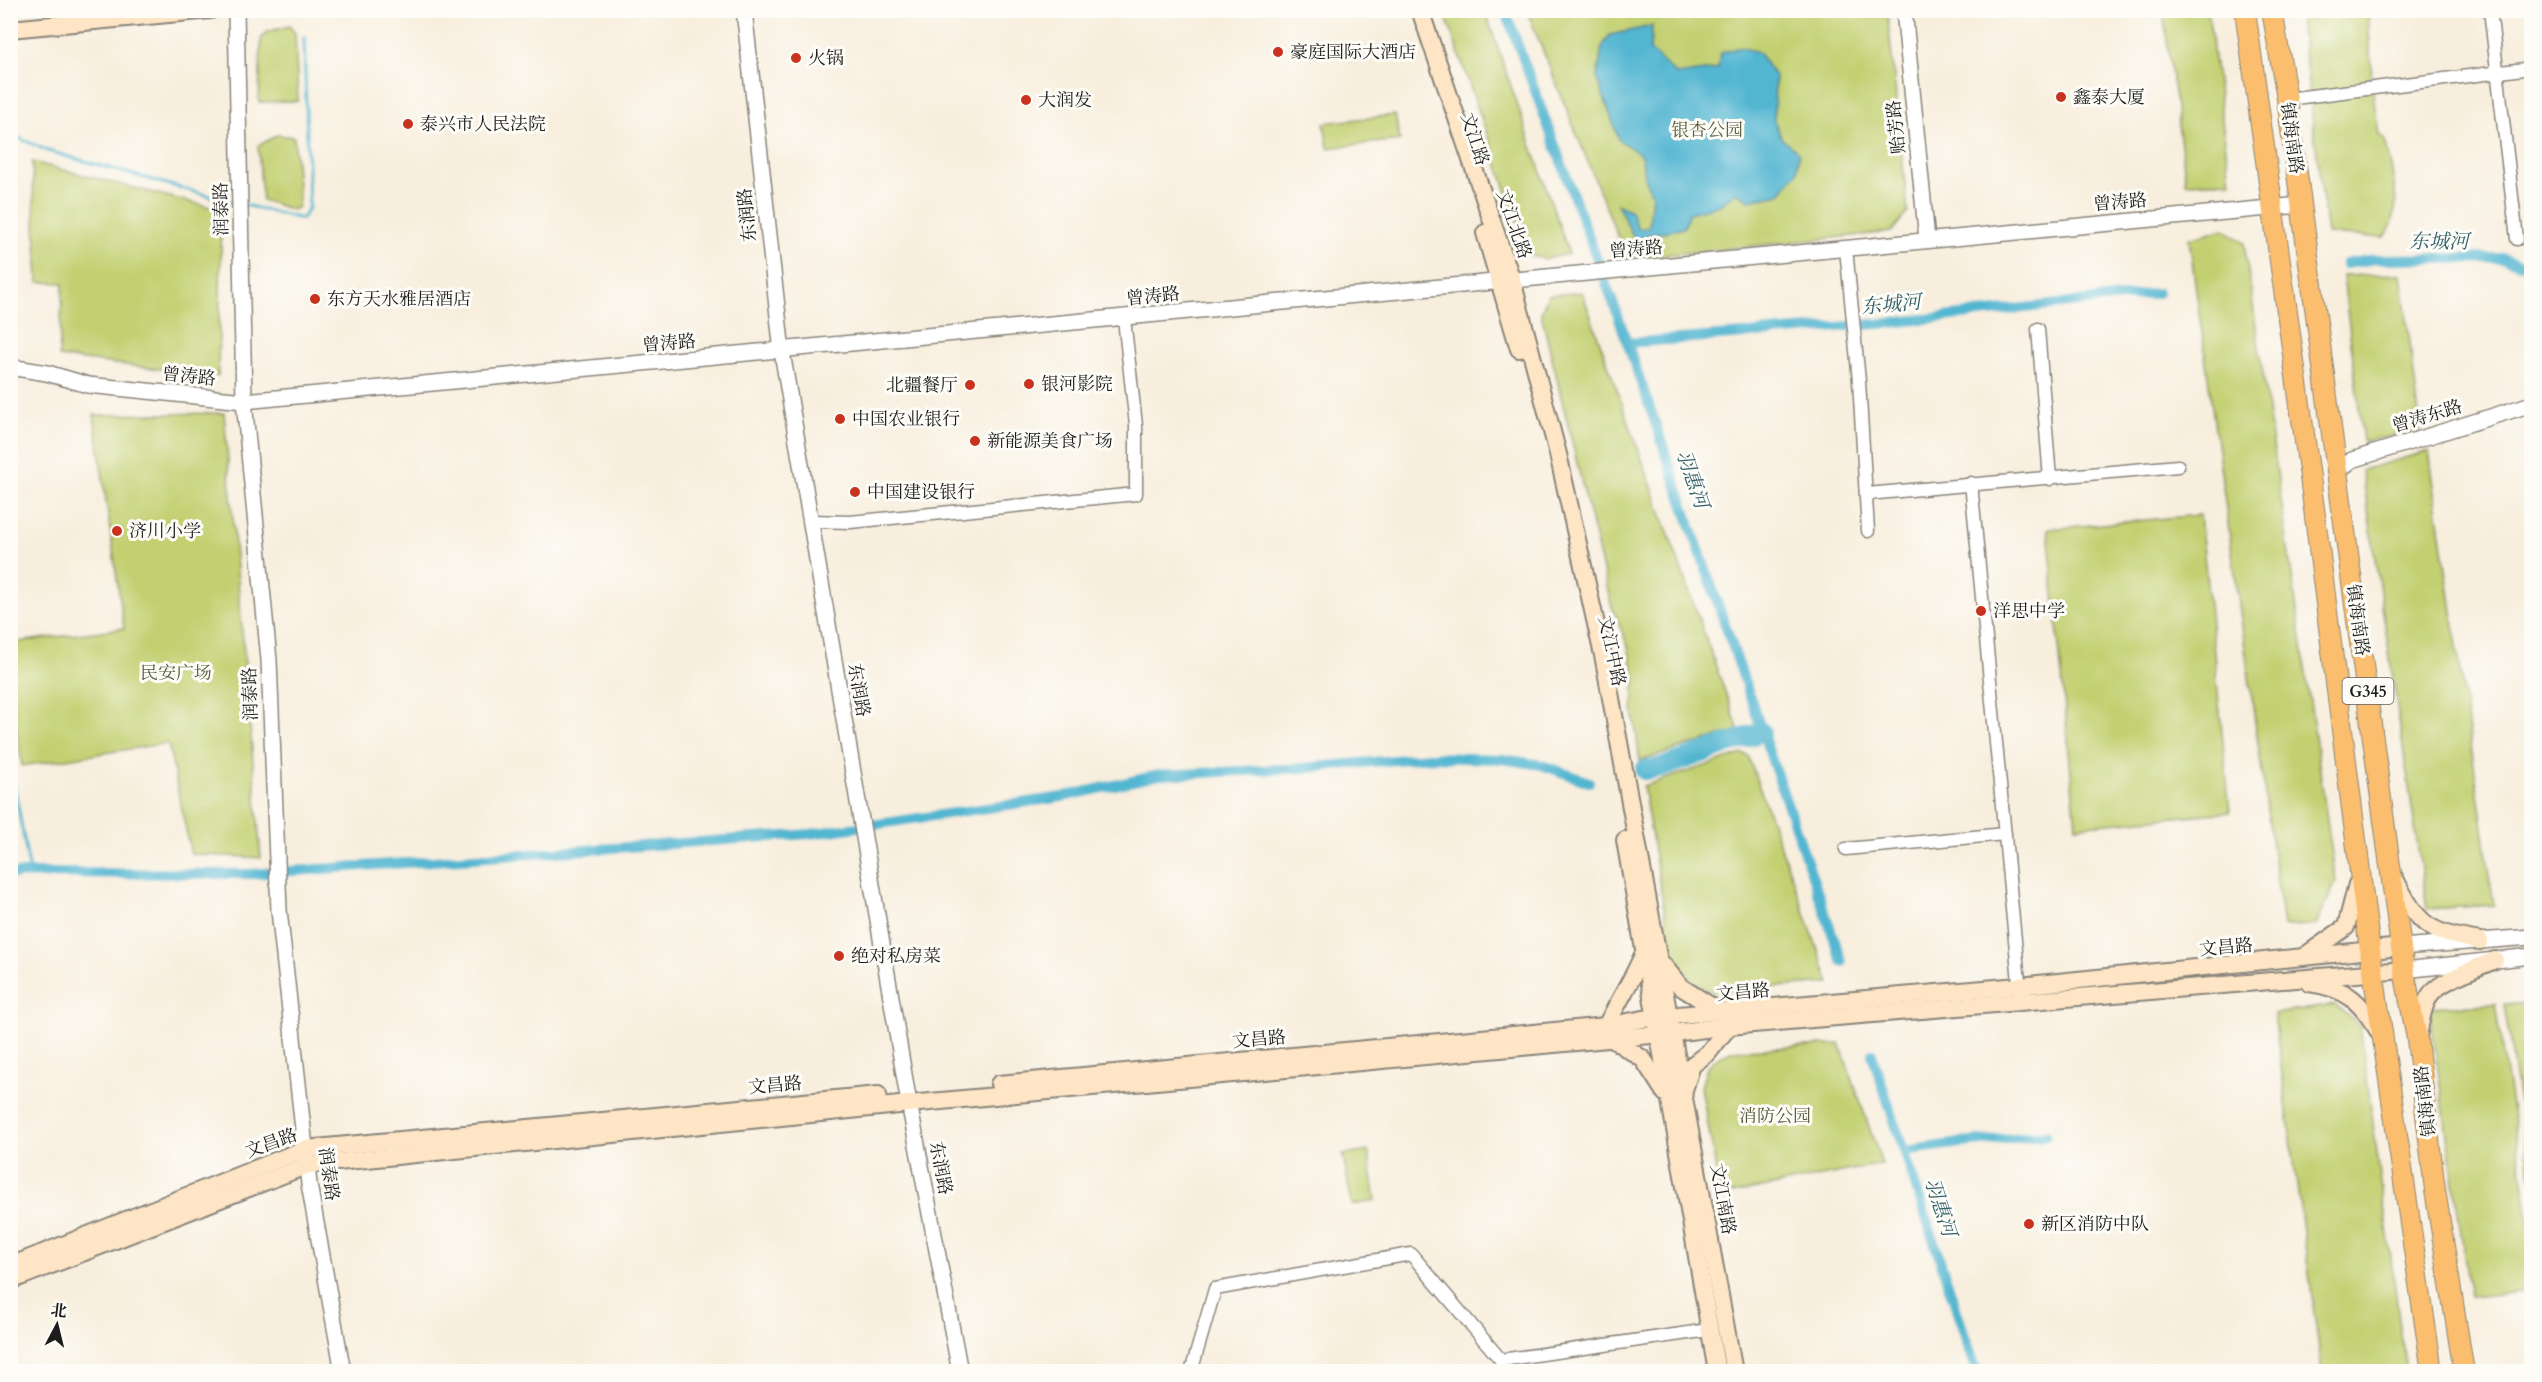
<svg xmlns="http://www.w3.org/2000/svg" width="2542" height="1382" viewBox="0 0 2542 1382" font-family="Cardo,'Noto Serif SC',serif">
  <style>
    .green { fill: #c2d071; stroke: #6f7646; stroke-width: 1.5 }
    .water { fill: #52b6d1; stroke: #376976; stroke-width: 1.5 }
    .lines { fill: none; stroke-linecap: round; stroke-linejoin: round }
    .stream { stroke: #52b6d1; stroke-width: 3 }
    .canal { stroke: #52b6d1; stroke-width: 10 }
    .river { stroke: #52b6d1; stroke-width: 20 }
    .minor-casing { stroke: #8a857c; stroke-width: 15 }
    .tertiary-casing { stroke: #8a857c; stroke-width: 18 }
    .secondary-casing { stroke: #8a857c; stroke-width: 20 }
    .trunk-casing { stroke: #8a857c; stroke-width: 22 }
    .minor { stroke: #fff; stroke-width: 12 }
    .tertiary { stroke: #fff; stroke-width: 15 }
    .secondary { stroke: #fde5c5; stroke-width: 16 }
    .trunk { stroke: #fabe6e; stroke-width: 20 }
    .poi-dot { fill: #c8321e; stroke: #fdfcf7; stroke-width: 2 }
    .labels { text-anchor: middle; stroke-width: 6; stroke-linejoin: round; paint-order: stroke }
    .shield { fill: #fdfcf7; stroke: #605f5e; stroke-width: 1.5 }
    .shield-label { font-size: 16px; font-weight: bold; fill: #1c1c1c }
    .poi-label { font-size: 18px; fill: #1c1c1c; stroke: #fdfcf7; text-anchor: start }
    .street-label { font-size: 18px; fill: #1c1c1c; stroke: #fdfcf7 }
    .park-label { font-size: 18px; fill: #565b3a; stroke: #fdfcf7 }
    .water-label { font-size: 20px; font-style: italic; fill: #34616d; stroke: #fdfcf7 }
  </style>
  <rect width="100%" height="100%" fill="#fdfcf7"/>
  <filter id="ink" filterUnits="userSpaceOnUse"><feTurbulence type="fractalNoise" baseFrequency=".0167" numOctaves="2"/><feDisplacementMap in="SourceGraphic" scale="12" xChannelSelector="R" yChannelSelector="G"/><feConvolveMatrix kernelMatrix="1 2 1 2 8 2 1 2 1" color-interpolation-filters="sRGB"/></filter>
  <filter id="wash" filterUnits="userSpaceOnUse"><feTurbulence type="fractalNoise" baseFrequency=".008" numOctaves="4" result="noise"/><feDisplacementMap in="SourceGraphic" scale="24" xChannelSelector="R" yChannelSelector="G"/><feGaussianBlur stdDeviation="1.35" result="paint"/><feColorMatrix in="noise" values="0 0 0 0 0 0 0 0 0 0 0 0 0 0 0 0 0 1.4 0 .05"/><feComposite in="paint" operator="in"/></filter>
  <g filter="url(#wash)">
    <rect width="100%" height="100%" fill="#f8eedd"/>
    <g class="green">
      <polygon points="1444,11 1485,11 1569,254 1545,259 1529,255"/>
      <polygon points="1527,11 1887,11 1908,212 1891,232 1627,259"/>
      <polygon points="2163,11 2208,11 2230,181 2186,183"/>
      <path d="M2299,11H2368L2372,86L2379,135L2385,139C2391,171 2406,211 2384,238L2327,234Z"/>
      <polygon points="289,26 295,33 298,101 259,102 261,39 267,32"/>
      <polygon points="1395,115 1400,140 1328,148 1324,123"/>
      <polygon points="277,135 294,137 299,200 298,207 293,210 262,200 258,146"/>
      <polygon points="32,162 222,210 218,376 59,357 63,283 38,282"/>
      <polygon points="2224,229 2244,243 2336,882 2316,925 2283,926 2189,238"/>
      <polygon points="2401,274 2421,430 2363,442 2343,276"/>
      <polygon points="1582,292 1738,728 1736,731 1640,761 1633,709 1635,678 1628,646 1611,604 1541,313 1548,295"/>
      <polygon points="224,413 261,858 191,854 168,743 22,766 11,686 11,643 124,628 94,415"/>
      <polygon points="2429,451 2494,905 2427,909 2362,470"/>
      <polygon points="2200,515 2230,812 2076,826 2048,529"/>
      <polygon points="1742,754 1748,756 1830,983 1712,992 1690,981 1670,944 1643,786"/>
      <polygon points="2531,1003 2532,1003 2531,1178 2504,1005"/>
      <polygon points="2495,1004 2531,1231 2531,1291 2470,1297 2429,1007"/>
      <polygon points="2335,1005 2360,1026 2406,1371 2322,1371 2274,1014"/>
      <polygon points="1840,1044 1882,1164 1721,1196 1701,1087 1707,1068 1715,1059 1731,1051"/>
      <polygon points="1368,1151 1376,1201 1352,1205 1343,1155"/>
    </g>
    <polygon class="water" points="1652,26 1650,50 1677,75 1718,69 1720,53 1740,47 1758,52 1775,76 1774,120 1782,139 1799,152 1797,172 1780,194 1749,200 1736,192 1720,205 1689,213 1684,228 1646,235 1636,242 1617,204 1631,211 1638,229 1649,227 1652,194 1645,180 1641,155 1619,140 1597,78 1602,47 1610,35"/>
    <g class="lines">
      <g class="stream">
        <polyline points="10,134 48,151 235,203"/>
        <polyline points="245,205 302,219 309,207 304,37"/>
        <polyline points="10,762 30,873"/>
      </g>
      <g class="canal">
        <polyline points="1505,10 1618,316 1842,962"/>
        <polyline points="2346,264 2375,259 2503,258 2519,264 2532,263"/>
        <polyline points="1627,343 1890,323 2158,293"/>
        <polyline points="10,875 24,873 251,874 810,834 1062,797 1159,775 1304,768 1430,757 1502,759 1542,765 1589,782"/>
        <polyline points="1872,1054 1977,1372"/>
        <polyline points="1904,1151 1961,1143 2046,1135"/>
      </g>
      <polyline class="river" points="1645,770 1663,767 1761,732"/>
    </g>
  </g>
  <g filter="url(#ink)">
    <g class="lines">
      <defs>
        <g id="minor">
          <polyline points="2490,10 2517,239"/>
          <polyline points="2287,99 2532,68"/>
          <polyline points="1846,249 1859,381 1868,531"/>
          <polyline points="2038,329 2050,479"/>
          <polyline points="1971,483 2020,992"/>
          <polyline points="1867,494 2178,466"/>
          <polyline points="810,521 850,522 1136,494 1136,425 1124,319"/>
          <polyline points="1846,849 2005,834"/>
          <polyline points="1191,1372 1215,1289 1411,1254 1501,1360 1709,1330"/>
        </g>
        <g id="tertiary">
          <polyline points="236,10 244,401 269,660 279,910 309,1184 343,1372"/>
          <polyline points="744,10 782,352 907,1092 960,1372"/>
          <polyline points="1904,10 1927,240"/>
          <polyline points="10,367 47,373 88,385 244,401 2301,205"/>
          <polyline points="2337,472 2352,460 2532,404"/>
          <polyline points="2401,947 2532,937"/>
          <polyline points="2404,970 2532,956"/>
        </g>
        <g id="secondary">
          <polyline points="1420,10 1512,280 1558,454 1604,660 1734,1372"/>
          <polyline points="10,29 211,10"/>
          <polyline points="1485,233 1519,349"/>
          <polyline points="1625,840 1717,1372"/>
          <path d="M2394,877C2419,925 2425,932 2480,941"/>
          <polyline points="2306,955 2346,927 2357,884"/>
          <polyline points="1659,960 1681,987 1722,1013"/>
          <path d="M2309,983C2348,988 2361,1002 2381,1035"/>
          <path d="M1606,1026C1618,1002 1632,980 1643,955"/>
          <path d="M2418,1036C2421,1022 2422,1007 2430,995C2439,981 2479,967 2495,960"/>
          <polyline points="1612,1039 1643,1059 1665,1093"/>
          <polyline points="999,1084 1606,1026 1654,1017 2019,986 2401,947"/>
          <polyline points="1684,1090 1692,1065 1708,1053 1729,1026"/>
          <polyline points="10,1266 305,1149 878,1095"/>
          <polyline points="10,1281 308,1165 909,1104 1673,1033 1729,1026 2404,970"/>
        </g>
        <g id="trunk">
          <polyline points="2245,10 2310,477 2370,951 2432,1372"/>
          <polyline points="2272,10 2287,99 2404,970 2417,1039 2435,1190 2464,1372"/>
        </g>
      </defs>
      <use href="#minor" class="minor-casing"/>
      <use href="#tertiary" class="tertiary-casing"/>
      <use href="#secondary" class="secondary-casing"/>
      <use href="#trunk" class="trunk-casing"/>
      <use href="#minor" class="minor"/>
      <use href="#tertiary" class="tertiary"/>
      <use href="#secondary" class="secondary"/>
      <use href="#trunk" class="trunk"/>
    </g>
  </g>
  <g class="poi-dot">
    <circle cx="1278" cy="52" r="6"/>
    <circle cx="796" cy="58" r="6"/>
    <circle cx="2061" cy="97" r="6"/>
    <circle cx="1026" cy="100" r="6"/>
    <circle cx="408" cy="124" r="6"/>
    <circle cx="315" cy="299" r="6"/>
    <circle cx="1029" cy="384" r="6"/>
    <circle cx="970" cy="385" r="6"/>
    <circle cx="840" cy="419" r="6"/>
    <circle cx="975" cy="441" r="6"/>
    <circle cx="855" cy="492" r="6"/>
    <circle cx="117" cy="531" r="6"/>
    <circle cx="1981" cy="611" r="6"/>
    <circle cx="839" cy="956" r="6"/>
    <circle cx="2029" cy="1224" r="6"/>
  </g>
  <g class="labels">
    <rect class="shield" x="2342.5" y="678" width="51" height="26" rx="4.5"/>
    <g class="shield-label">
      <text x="2368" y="697">G345</text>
    </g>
    <g class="poi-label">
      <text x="1290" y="58">豪庭国际大酒店</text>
      <text x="808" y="64">火锅</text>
      <text x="2073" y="103">鑫泰大厦</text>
      <text x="1038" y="106">大润发</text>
      <text x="420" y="130">泰兴市人民法院</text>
      <text x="327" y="305">东方天水雅居酒店</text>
      <text x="1041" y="390">银河影院</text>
      <text x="958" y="391" text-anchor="end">北疆餐厅</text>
      <text x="852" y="425">中国农业银行</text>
      <text x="987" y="447">新能源美食广场</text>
      <text x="867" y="498">中国建设银行</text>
      <text x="129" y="537">济川小学</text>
      <text x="1993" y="617">洋思中学</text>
      <text x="851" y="962">绝对私房菜</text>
      <text x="2041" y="1230">新区消防中队</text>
    </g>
    <g class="street-label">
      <text transform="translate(1896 127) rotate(-96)" y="6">贻芳路</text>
      <text transform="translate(2292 138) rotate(82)" y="6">镇海南路</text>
      <text transform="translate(1475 139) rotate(72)" y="6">文江路</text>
      <text transform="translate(2120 202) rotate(-5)" y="6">曾涛路</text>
      <text transform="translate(221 209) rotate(-91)" y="6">润泰路</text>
      <text transform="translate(747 215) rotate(-96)" y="6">东润路</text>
      <text transform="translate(1514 224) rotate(71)" y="6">文江北路</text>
      <text transform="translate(1636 249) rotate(-5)" y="6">曾涛路</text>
      <text transform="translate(1153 296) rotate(-6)" y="6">曾涛路</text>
      <text transform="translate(669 343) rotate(-5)" y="6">曾涛路</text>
      <text transform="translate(189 376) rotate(6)" y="6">曾涛路</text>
      <text transform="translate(2427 416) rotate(-17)" y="6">曾涛东路</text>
      <text transform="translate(2358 620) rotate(82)" y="6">镇海南路</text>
      <text transform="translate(1612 651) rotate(78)" y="6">文江中路</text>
      <text transform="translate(859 690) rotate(80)" y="6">东润路</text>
      <text transform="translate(250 694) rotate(-92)" y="6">润泰路</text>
      <text transform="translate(2226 947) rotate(-5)" y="6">文昌路</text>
      <text transform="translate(1743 992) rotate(-5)" y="6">文昌路</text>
      <text transform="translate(1259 1039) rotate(-5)" y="6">文昌路</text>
      <text transform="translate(775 1085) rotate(-5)" y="6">文昌路</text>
      <text transform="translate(2425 1101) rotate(-97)" y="6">镇海南路</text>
      <text transform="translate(271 1143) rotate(-20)" y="6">文昌路</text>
      <text transform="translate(941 1168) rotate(79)" y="6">东润路</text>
      <text transform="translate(329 1174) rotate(82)" y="6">润泰路</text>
      <text transform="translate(1723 1199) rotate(80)" y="6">文江南路</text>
    </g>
    <g class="park-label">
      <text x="1707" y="136">银杏公园</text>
      <text x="176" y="679">民安广场</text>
      <text x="1775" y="1122">消防公园</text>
    </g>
    <g class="water-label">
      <text x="2439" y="248">东城河</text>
      <text transform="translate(1891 304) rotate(-5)" y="7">东城河</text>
      <text transform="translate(1693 479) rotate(71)" y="7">羽惠河</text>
      <text transform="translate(1941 1207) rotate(72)" y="7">羽惠河</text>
    </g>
  </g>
  <rect width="2542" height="1382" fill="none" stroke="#fdfcf7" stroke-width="36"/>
  <g transform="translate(57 1325) rotate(7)" stroke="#fdfcf7" stroke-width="4.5" paint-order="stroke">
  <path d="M0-4.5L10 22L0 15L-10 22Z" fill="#1c1c1c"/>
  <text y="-9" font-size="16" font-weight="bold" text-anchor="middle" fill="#1c1c1c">北</text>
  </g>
</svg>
